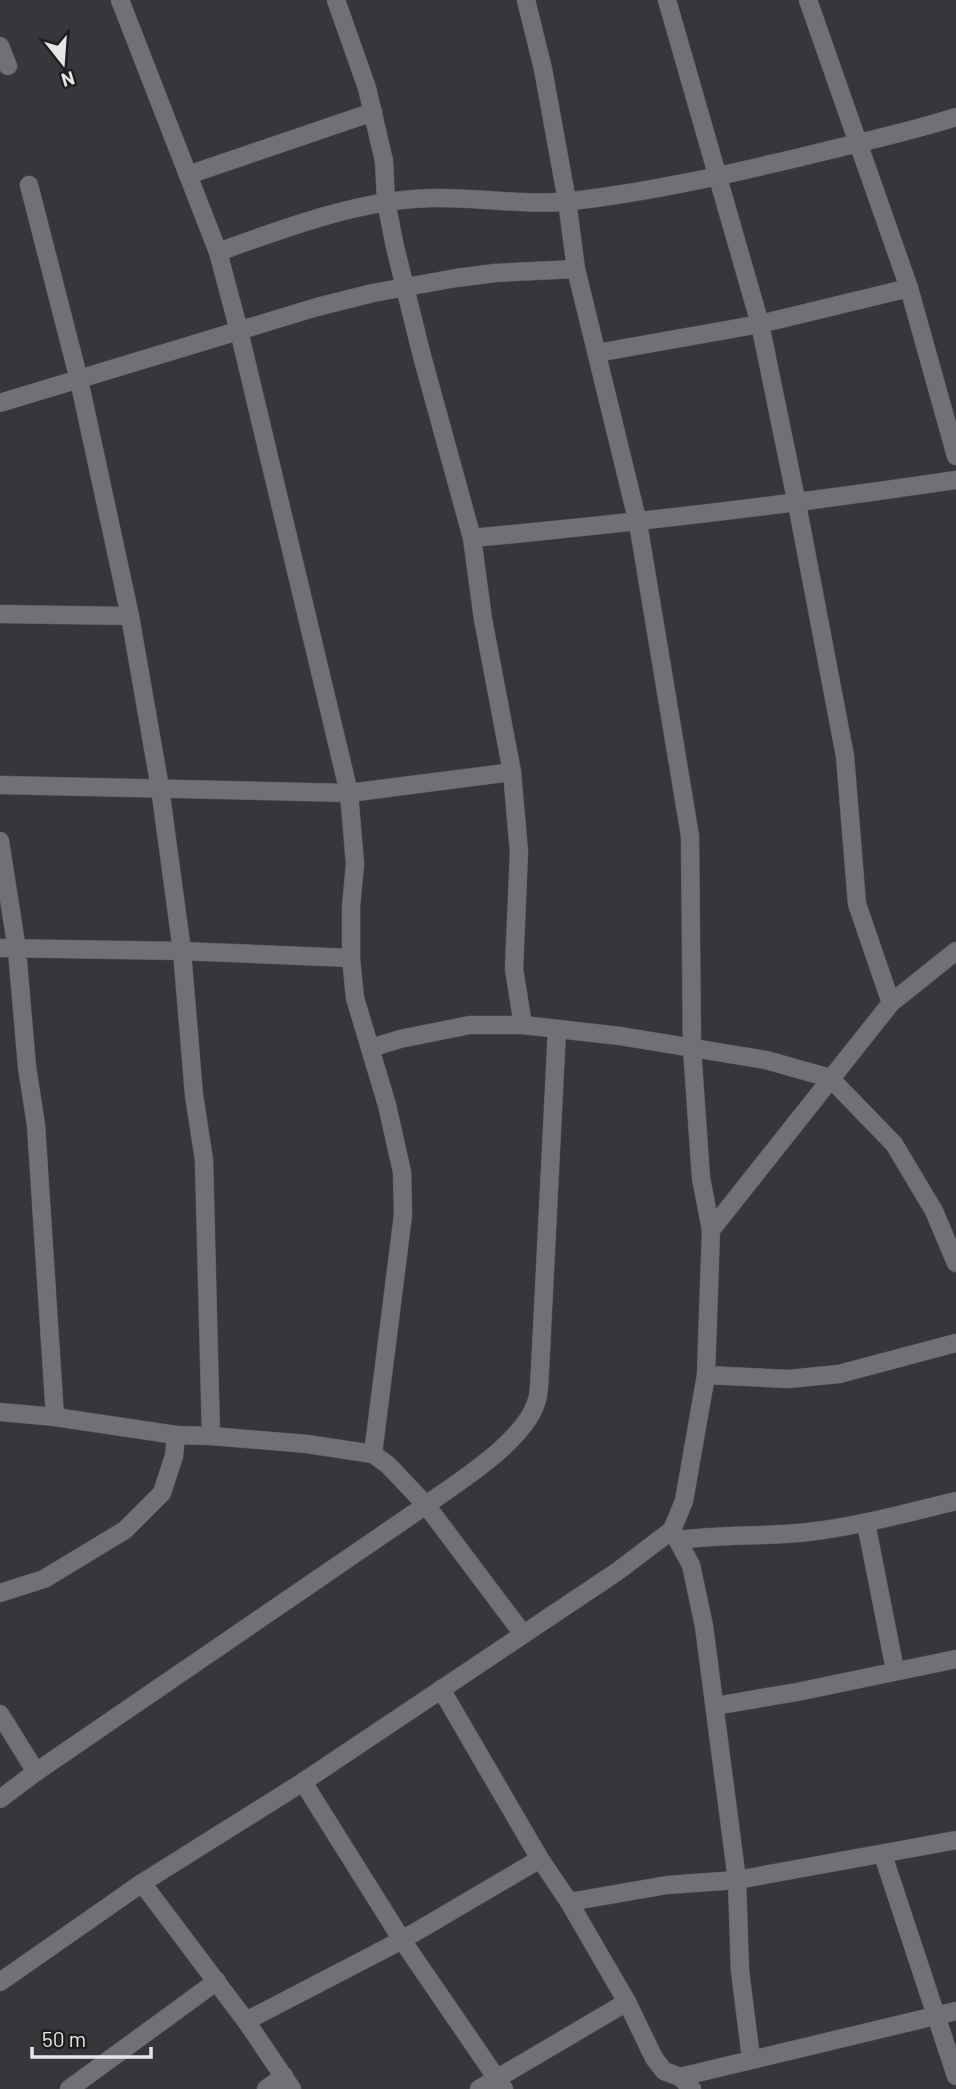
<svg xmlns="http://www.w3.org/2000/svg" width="956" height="2089" viewBox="0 0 956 2089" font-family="Barlow,sans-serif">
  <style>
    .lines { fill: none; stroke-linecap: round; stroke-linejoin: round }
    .street-casing { stroke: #575558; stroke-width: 19 }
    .street { stroke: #727074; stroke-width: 18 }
  </style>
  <rect width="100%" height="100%" fill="#38363a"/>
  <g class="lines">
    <defs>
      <g id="street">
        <polyline points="120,0 218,252 239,331 349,793 355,864 351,907 351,958 355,998 387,1105 402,1172 403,1215 373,1454"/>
        <polyline points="336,0 367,88 384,161 386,201 395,247 422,356 472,538 483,619 512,772 519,852 514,969 523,1025"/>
        <polyline points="526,0 543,69 567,201 576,269 638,523 690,836 692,1048 701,1178 711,1230"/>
        <polyline points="667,0 760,324 797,504 845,756 857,904 891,1003"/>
        <polyline points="808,0 909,288 956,456"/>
        <polyline points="0,46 8,66"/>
        <polyline points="188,175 373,112"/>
        <polyline points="29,185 79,380 130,616 160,788 182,951 194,1095 204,1160 211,1436"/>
        <path d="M218,252C285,228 361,199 433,198C477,197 529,206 572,201C650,192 725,175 801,157C853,144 905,133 956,117"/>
        <polyline points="597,353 760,324 909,288"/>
        <polyline points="0,403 317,307 373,293 456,278 495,273 576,269"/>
        <path d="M472,538C634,523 795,504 956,480"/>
        <polyline points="0,614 130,616"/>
        <polyline points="0,785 349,793 512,772"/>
        <polyline points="0,841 17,950 27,1067 36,1125 55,1417"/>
        <polyline points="0,948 182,951 351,958"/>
        <polyline points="371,1048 400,1039 470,1025 523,1025 620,1036 766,1060 830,1078 894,1144 934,1211 956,1263"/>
        <polyline points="706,1375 788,1379 839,1374 956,1343"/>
        <polyline points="0,1412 55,1417 176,1435 211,1436 307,1444 373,1454 388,1465 426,1505 523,1634"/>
        <polyline points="866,1523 895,1670"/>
        <polyline points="672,1530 691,1565 704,1626 737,1880 740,1971 751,2058"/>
        <path d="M679,1540C722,1534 765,1537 808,1532C859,1526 907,1513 956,1501"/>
        <polyline points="0,1593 44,1579 125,1530 162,1493 174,1456 176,1435"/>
        <polyline points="441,1689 540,1859 569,1902 627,2002 654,2058 664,2071 680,2077 692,2089"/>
        <polyline points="715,1706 797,1692 956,1659"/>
        <polyline points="0,1714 36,1772"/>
        <polyline points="303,1782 402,1940 504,2089"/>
        <path d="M0,1799L36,1772L426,1505C460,1481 523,1442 536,1403C540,1393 539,1381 540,1370L557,1029"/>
        <polyline points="883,1855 956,2076"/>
        <polyline points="142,1883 246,2021 292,2089"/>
        <polyline points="569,1902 667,1885 737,1880 956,1840"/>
        <polyline points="0,1982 142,1883 303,1782 618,1571 672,1530 684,1501 706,1375 711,1230 891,1003 956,951"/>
        <polyline points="246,2021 402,1940 540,1859"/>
        <polyline points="680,2077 956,2011"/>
        <polyline points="69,2089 217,1981"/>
        <polyline points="266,2089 284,2076"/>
        <polyline points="479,2089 627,2002"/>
      </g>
    </defs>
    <use href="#street" class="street-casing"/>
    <use href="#street" class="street"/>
  </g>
  <g transform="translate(63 63) rotate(163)" stroke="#1f1e1f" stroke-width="5" paint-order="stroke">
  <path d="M0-5L12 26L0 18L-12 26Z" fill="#e6e5e7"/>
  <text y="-10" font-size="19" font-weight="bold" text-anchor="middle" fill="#e6e5e7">N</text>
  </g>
  <path d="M32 2047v10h119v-10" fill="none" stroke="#e6e5e7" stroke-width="3.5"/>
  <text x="42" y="2047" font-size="21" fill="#e6e5e7" stroke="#1f1e1f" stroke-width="5" paint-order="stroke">50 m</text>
</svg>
